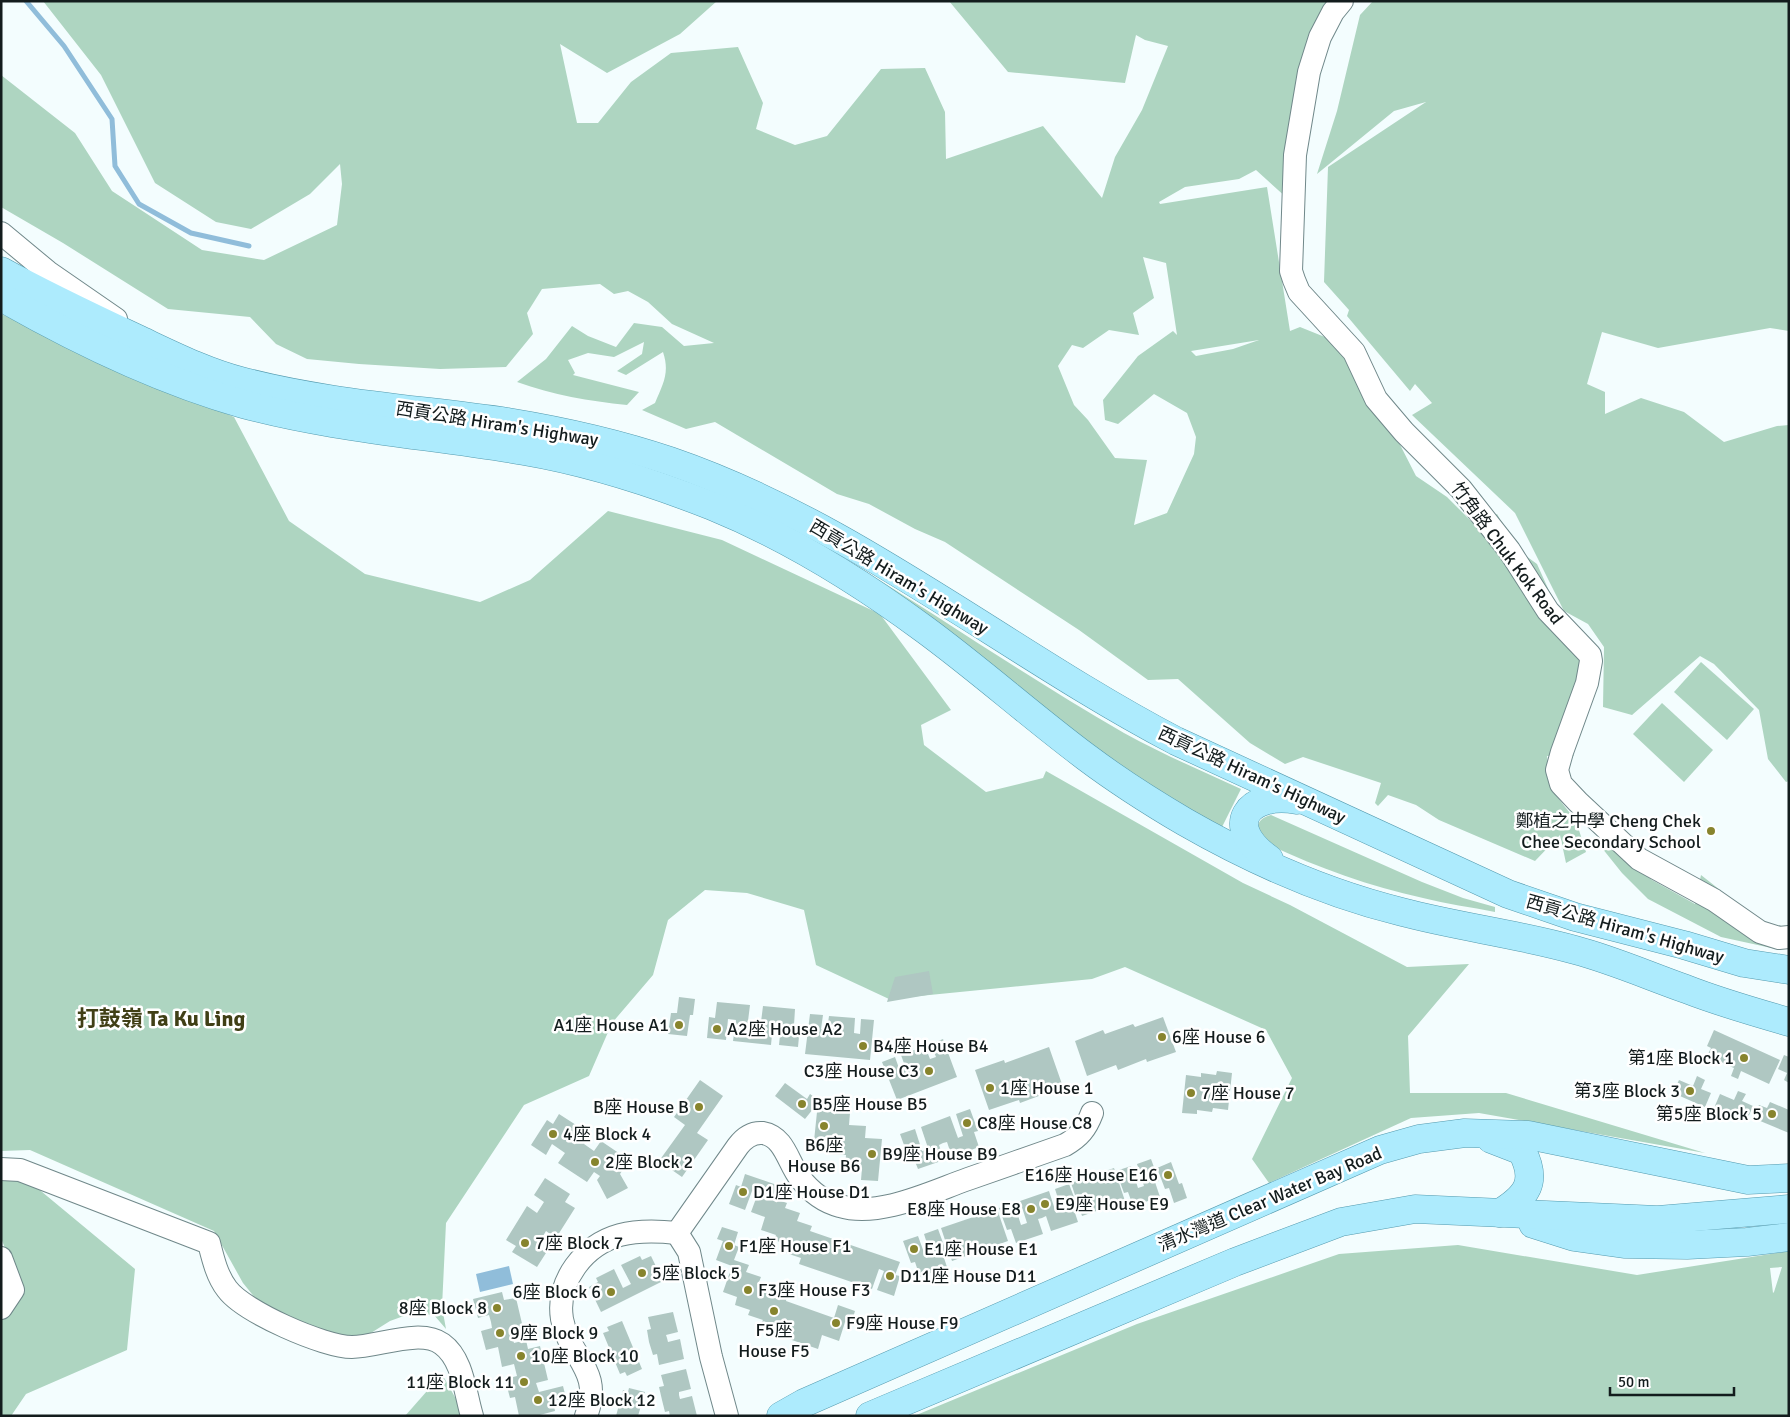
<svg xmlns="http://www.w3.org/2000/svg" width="1790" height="1417" viewBox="0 0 1790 1417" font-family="Signika,'Noto Sans TC',sans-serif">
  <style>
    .green { fill: #aed5c1; fill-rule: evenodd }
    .water { fill: #90bdda }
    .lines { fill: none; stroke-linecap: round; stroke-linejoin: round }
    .stream { stroke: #90bdda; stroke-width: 5 }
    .building { fill: #afc7c2 }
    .minor-casing { stroke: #70888a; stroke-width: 24 }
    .major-casing { stroke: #549aae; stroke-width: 29 }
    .minor { stroke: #fff; stroke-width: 22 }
    .major { stroke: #adebfd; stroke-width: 28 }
    .poi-dot { fill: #87842d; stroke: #fff; stroke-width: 2 }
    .labels { text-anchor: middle; stroke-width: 5; stroke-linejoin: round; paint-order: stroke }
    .street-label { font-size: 18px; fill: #131c1d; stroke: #fff }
    .poi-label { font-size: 18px; fill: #131c1d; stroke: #fff; text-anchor: start }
    .district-label { font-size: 22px; font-weight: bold; fill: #403f16; stroke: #fff }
  </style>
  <rect width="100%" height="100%" fill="#f3fdfe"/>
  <g class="green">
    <path d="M43,1H717L680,34L607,73L560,44L577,123H598L631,82L671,53L738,47L763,103L756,129L795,145L827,136L881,69L925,68L945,112L946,159L1043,126L1102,198L1115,157L1142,110L1168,46L1145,40L1136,35L1125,83L1008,72L949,1H1345L1307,73L1288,199L1256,170L1239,179L1185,187L1159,202L1160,204L1267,187L1290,331L1300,327L1362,352L1392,429L1416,476L1447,497L1474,524L1497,514L1518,550L1537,564L1555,604L1595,681L1559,730L1574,756H1547L1552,790L1576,821L1586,852L1566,863L1560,835L1535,861L1439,820L1416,805L1388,795L1378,806L1375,803L1381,783L1303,757L1285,764L1250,743L1178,679L1148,680L1079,630L945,542L915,529L869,504L837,494L715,422L686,429L642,410L655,403C663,384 670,373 663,352L626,375L617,371L642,354L644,342L614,357L588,353L568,360L575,373L573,375L639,392L627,405C589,401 553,395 517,382L546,359L572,326L588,336L616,347L634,323L662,327L684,346L714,343L672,324L648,302L628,291L614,294L600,284L542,289L527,313L533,334L506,367L440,369L359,364L307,359L276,344L250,317L168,309L63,243L1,207V75L75,133L112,191L202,250L264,260L337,225L342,184L340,164L310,194L251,229L216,222L155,183L101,75ZM1143,257L1166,263L1177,335L1173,331L1138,356L1103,400L1105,420L1118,424L1154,394L1187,413L1196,437L1194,454L1167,513L1134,525L1147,460L1115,458L1088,420L1074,405L1058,366L1072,345L1083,348L1109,330L1139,335L1133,313L1154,298ZM1259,340L1233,349L1196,356L1191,351Z"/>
    <polygon points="1373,1 1789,1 1789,331 1770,328 1658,348 1602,332 1587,384 1605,392 1605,414 1641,398 1684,412 1724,442 1777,426 1789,425 1789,781 1786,782 1768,759 1759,710 1714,664 1700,656 1632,715 1603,707 1604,647 1588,624 1564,611 1515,513 1412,415 1432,403 1415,384 1410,391 1347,316 1349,310 1324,282 1328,167 1426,102 1394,111 1317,174 1337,111 1360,15"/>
    <polygon points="1,314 234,417 289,521 365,574 480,602 530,580 608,511 722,540 880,614 951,710 921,725 924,745 986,792 1043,778 1046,771 1243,883 1290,905 1407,967 1469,964 1408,1036 1410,1093 1506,1093 1705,1153 1479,1113 1411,1118 1269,1183 1252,1159 1292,1078 1266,1030 1125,967 1092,979 889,999 816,965 804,910 747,893 705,890 668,920 653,975 612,1023 589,1076 524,1105 446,1223 442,1307 446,1329 434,1315 412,1313 390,1321 355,1343 330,1342 260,1304 243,1283 214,1231 30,1150 1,1151"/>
    <path d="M854,564C944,620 1032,680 1124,733C1162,754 1202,771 1241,789L1220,831L1135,782L851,567Z"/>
    <polygon points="1701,662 1754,709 1727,740 1674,692"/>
    <polygon points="1662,703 1713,750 1684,782 1633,734"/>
    <path d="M1271,815L1422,882L1463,898L1495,907V912C1471,907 1446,904 1423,898C1367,886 1314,866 1263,842C1257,828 1254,820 1271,815Z"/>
    <polygon points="1611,846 1652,880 1695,904 1701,875 1739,905 1776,949 1721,937 1648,899 1622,873 1602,848"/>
    <polygon points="24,1177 135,1269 127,1350 26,1394 11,1416 1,1416 1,1318 22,1291 1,1238 1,1181 7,1178"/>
    <path d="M1458,1245L1637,1275L1789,1251V1416H914L1137,1324L1339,1254ZM1782,1267L1774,1292L1773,1293L1770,1268Z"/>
    <polygon points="442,1374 461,1408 462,1416 405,1416"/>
  </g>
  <polygon class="water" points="509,1266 513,1284 480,1292 476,1274"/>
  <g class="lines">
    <polyline class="stream" points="26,1 64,46 112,119 115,166 139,204 191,233 249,246"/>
  </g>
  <g class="building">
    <polygon points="929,971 933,994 887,1002 895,977"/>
    <polygon points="679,997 695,999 693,1015 690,1015 687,1036 668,1034 671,1013 677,1013"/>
    <polygon points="717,1002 750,1005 748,1021 761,1022 763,1006 795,1009 794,1025 800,1026 798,1047 779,1045 781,1025 773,1024 771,1045 733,1041 736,1020 728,1019 726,1040 707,1038 709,1017 715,1018"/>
    <polygon points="810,1014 823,1015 821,1029 824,1030 827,1030 829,1016 855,1018 854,1033 860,1034 861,1019 874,1020 870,1060 805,1054"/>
    <polygon points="1163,1017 1176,1052 1147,1062 1146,1059 1118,1070 1116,1065 1087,1076 1075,1041 1103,1030 1105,1034 1133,1024 1135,1027"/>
    <polygon points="1714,1030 1780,1060 1769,1084 1741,1071 1738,1079 1731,1076 1734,1068 1707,1056 1711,1048 1707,1046"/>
    <polygon points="943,1039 957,1077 897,1100 882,1062 895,1057 900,1071 906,1069 901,1055 925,1046 930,1059 936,1057 931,1044"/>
    <polygon points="1049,1047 1063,1087 1020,1103 1019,1100 989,1110 975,1070 1004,1060 1005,1063"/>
    <polygon points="1784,1055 1789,1057 1789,1083 1784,1080 1787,1073 1778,1069"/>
    <polygon points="1217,1071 1232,1073 1228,1110 1213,1108 1212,1112 1197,1110 1197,1114 1182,1113 1186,1075 1201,1077 1201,1073 1216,1075"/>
    <polygon points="1697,1076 1705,1080 1701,1089 1711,1093 1705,1107 1673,1093 1679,1080 1693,1086"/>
    <polygon points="700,1080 723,1096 697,1133 708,1140 682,1177 659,1161 685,1125 674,1117"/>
    <polygon points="785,1083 807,1099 810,1094 818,1100 818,1098 835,1100 834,1112 850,1113 849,1125 866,1126 865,1138 882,1139 878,1181 861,1180 862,1168 845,1167 846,1155 830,1154 831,1142 814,1141 817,1112 813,1109 805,1119 775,1096"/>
    <polygon points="1738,1091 1746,1094 1742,1101 1753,1106 1746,1122 1714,1108 1720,1094 1734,1100"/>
    <polygon points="1770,1102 1789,1110 1789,1133 1753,1118 1759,1105 1767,1108"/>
    <polygon points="970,1109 978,1131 974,1132 979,1147 952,1157 947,1142 943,1143 939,1145 944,1160 918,1169 912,1154 908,1156 900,1134 915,1129 922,1151 926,1150 928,1148 921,1127 950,1116 958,1138 960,1137 963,1136 956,1114"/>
    <polygon points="559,1114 590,1134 584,1144 594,1151 601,1141 629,1160 620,1174 628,1188 607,1199 597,1180 600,1176 594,1172 587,1182 558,1163 565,1153 552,1144 546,1155 531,1145 547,1120 553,1124"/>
    <polygon points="1151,1159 1159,1181 1155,1182 1160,1197 1133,1206 1128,1192 1124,1193 1116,1171 1131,1166 1138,1188 1144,1186 1137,1164"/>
    <polygon points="1171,1162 1179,1184 1182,1183 1187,1198 1174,1203 1169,1188 1165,1189 1157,1168"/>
    <polygon points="1114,1168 1125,1201 1082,1216 1071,1183"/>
    <polygon points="745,1174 777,1185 772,1198 787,1203 785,1208 800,1213 797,1221 812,1226 810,1231 900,1262 895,1275 900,1276 894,1296 877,1290 884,1271 879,1269 872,1289 799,1264 801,1258 786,1253 789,1245 774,1240 776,1235 761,1230 765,1217 751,1212 758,1193 752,1191 745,1210 729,1204 736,1185 741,1187"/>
    <polygon points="545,1178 570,1194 565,1202 575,1208 556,1238 546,1231 537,1246 546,1253 537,1267 512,1252 516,1246 506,1240 527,1206 537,1213 544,1202 534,1195"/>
    <polygon points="1069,1184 1077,1205 1073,1207 1078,1222 1051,1231 1046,1216 1042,1218 1038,1219 1043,1234 1016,1243 1011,1229 1007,1230 999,1208 1014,1203 1021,1225 1027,1223 1020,1201 1049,1191 1056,1213 1062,1211 1055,1189"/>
    <polygon points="997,1209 1008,1241 952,1261 941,1228"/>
    <polygon points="722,1227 738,1232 734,1245 739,1247 734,1260 749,1265 746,1272 761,1277 759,1282 774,1287 773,1291 787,1296 786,1301 834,1318 838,1305 855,1311 851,1324 845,1322 839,1341 822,1335 818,1349 789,1339 774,1334 776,1328 761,1323 763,1320 748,1315 750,1310 735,1305 737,1297 723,1292 732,1266 716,1260 723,1241 717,1239"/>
    <polygon points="938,1229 946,1251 942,1252 947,1267 920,1277 915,1262 911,1263 903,1241 918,1236 926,1258 931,1256 924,1234"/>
    <polygon points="640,1256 642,1260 651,1256 663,1281 601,1312 589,1287 598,1282 596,1278 614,1269 623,1288 631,1284 621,1265"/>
    <polygon points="502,1292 504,1300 516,1298 524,1332 512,1335 514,1343 526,1340 528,1349 540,1346 548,1380 536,1383 539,1392 563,1386 566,1398 553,1401 555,1411 536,1416 519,1416 515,1397 510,1398 505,1379 517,1376 514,1364 502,1367 498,1347 486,1350 481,1331 492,1328 491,1322 489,1315 478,1318 473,1299"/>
    <polygon points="673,1312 678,1332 666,1335 667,1338 668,1342 680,1339 684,1359 659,1365 657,1354 653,1355 649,1342 647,1330 651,1329 648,1317"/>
    <polygon points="622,1321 642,1369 627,1376 625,1372 620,1374 603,1333 609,1331 607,1327"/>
    <polygon points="686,1369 691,1389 679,1392 679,1395 680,1399 692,1396 697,1416 670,1416 669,1411 665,1412 662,1400 659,1387 664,1386 661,1375"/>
    <polygon points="629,1388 645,1392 638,1416 616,1416 623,1390 628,1392"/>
  </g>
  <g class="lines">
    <defs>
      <g id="minor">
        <polyline points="1342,1 1333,12 1320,37 1309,72 1295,155 1291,271 1294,280 1299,292 1354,352 1376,399 1404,432 1461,489 1509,550 1548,611 1590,655 1591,661 1587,683 1562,752 1557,770 1561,784 1578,802 1639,859 1714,900 1760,932 1779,938 1789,937"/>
        <polyline points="1,233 48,272 116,319"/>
        <path d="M1,1169L20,1170L209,1243C213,1259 217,1276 227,1289C244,1312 324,1347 352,1347C378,1347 420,1328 442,1344C463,1359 465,1393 472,1416"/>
        <path d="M677,1233L738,1146C744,1138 752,1132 763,1133C785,1137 788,1163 800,1178C810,1191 824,1202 840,1206C879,1218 931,1192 968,1179C1000,1168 1033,1156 1065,1145C1079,1137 1086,1129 1092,1113"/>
        <polyline points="677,1233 689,1252 711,1357 727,1416"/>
        <polyline points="1,1258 13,1290 1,1308"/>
        <path d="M586,1416C604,1370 569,1358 562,1319C556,1281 584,1245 620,1235C639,1230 658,1231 677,1233"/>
      </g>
      <g id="major">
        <path d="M1,271C46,296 93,318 140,340C172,355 206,372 241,381C328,404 419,409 508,422C563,431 617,443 670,461C854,524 1006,652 1176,741L1508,894L1575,917L1684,945L1744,963L1789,970"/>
        <path d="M1,297C78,341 158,380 243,404C335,429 431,435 524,451C589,462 651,482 712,506C788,537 859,581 924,629C980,670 1031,716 1086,757C1118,781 1151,802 1185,822C1253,861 1325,893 1402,912C1459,927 1518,934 1575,950C1613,960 1649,976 1686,989C1719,1002 1754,1012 1789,1022"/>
        <path d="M1269,859C1222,826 1247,791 1297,800"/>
        <path d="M1491,1139L1522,1151C1538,1182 1527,1196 1500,1213"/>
        <polyline points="1533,1224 1574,1237 1624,1244 1687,1245 1747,1242 1789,1237"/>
        <polyline points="781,1416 804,1403 1380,1150 1419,1139 1465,1133 1528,1135 1748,1180 1789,1178"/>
        <polyline points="870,1416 1235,1262 1341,1222 1415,1209 1658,1220 1789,1209"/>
      </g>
    </defs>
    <use href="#minor" class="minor-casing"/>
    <use href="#major" class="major-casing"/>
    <use href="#minor" class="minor"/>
    <use href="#major" class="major"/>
  </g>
  <g class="poi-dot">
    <circle cx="1711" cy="831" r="5"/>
    <circle cx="679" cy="1025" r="5"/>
    <circle cx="717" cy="1029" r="5"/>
    <circle cx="1162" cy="1037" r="5"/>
    <circle cx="863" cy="1046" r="5"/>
    <circle cx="1744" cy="1058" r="5"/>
    <circle cx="929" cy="1071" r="5"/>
    <circle cx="990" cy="1088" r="5"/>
    <circle cx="1690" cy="1091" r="5"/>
    <circle cx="1191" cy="1093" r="5"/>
    <circle cx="802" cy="1104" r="5"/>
    <circle cx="699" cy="1107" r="5"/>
    <circle cx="1772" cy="1114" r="5"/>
    <circle cx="967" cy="1123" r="5"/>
    <circle cx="824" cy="1126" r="5"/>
    <circle cx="553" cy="1134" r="5"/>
    <circle cx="872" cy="1154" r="5"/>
    <circle cx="595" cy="1162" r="5"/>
    <circle cx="1168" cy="1175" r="5"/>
    <circle cx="743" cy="1192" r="5"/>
    <circle cx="1045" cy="1204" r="5"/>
    <circle cx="1031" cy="1209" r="5"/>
    <circle cx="525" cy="1243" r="5"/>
    <circle cx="729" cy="1246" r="5"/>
    <circle cx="914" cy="1249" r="5"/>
    <circle cx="642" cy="1273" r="5"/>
    <circle cx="890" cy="1276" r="5"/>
    <circle cx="748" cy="1290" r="5"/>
    <circle cx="611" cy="1292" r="5"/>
    <circle cx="497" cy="1308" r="5"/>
    <circle cx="774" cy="1311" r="5"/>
    <circle cx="836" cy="1323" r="5"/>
    <circle cx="500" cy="1333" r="5"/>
    <circle cx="521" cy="1356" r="5"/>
    <circle cx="524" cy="1382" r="5"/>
    <circle cx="538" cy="1400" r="5"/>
  </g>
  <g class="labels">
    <g class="street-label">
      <text transform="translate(497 424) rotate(9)" y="6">西貢公路 Hiram's Highway</text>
      <text transform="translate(1507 553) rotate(53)" y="6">竹角路 Chuk Kok Road</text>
      <text transform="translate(899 577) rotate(31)" y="6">西貢公路 Hiram's Highway</text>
      <text transform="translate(1252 775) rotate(25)" y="6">西貢公路 Hiram's Highway</text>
      <text transform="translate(1625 929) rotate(16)" y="6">西貢公路 Hiram's Highway</text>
      <text transform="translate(1270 1199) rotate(-23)" y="6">清水灣道 Clear Water Bay Road</text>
    </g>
    <g class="poi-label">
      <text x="1701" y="827" text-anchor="end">鄭植之中學 Cheng Chek<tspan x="1701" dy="21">Chee Secondary School</tspan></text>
      <text x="669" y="1031" text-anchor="end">A1座 House A1</text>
      <text x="727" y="1035">A2座 House A2</text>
      <text x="1172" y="1043">6座 House 6</text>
      <text x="873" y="1052">B4座 House B4</text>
      <text x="1734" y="1064" text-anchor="end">第1座 Block 1</text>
      <text x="919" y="1077" text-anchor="end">C3座 House C3</text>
      <text x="1000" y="1094">1座 House 1</text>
      <text x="1680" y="1097" text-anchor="end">第3座 Block 3</text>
      <text x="1201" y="1099">7座 House 7</text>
      <text x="812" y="1110">B5座 House B5</text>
      <text x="689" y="1113" text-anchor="end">B座 House B</text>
      <text x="1762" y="1120" text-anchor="end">第5座 Block 5</text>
      <text x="977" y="1129">C8座 House C8</text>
      <text x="563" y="1140">4座 Block 4</text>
      <text x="824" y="1151" text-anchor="middle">B6座<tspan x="824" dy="21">House B6</tspan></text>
      <text x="882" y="1160">B9座 House B9</text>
      <text x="605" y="1168">2座 Block 2</text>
      <text x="1158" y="1181" text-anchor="end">E16座 House E16</text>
      <text x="753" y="1198">D1座 House D1</text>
      <text x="1055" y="1210">E9座 House E9</text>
      <text x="1021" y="1215" text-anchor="end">E8座 House E8</text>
      <text x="535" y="1249">7座 Block 7</text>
      <text x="739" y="1252">F1座 House F1</text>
      <text x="924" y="1255">E1座 House E1</text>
      <text x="652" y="1279">5座 Block 5</text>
      <text x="900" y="1282">D11座 House D11</text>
      <text x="758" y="1296">F3座 House F3</text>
      <text x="601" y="1298" text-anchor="end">6座 Block 6</text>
      <text x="487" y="1314" text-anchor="end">8座 Block 8</text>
      <text x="846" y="1329">F9座 House F9</text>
      <text x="774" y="1336" text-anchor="middle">F5座<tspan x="774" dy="21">House F5</tspan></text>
      <text x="510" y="1339">9座 Block 9</text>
      <text x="531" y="1362">10座 Block 10</text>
      <text x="514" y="1388" text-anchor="end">11座 Block 11</text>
      <text x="548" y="1406">12座 Block 12</text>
    </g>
    <g class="district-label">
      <text x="161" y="1026">打鼓嶺 Ta Ku Ling</text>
    </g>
  </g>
  <rect width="1790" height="1417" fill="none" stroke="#131c1d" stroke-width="5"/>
  <path d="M1610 1387v8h124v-8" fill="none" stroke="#131c1d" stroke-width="2.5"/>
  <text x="1618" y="1387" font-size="15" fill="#131c1d" stroke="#ffffff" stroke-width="4" paint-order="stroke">50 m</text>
</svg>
